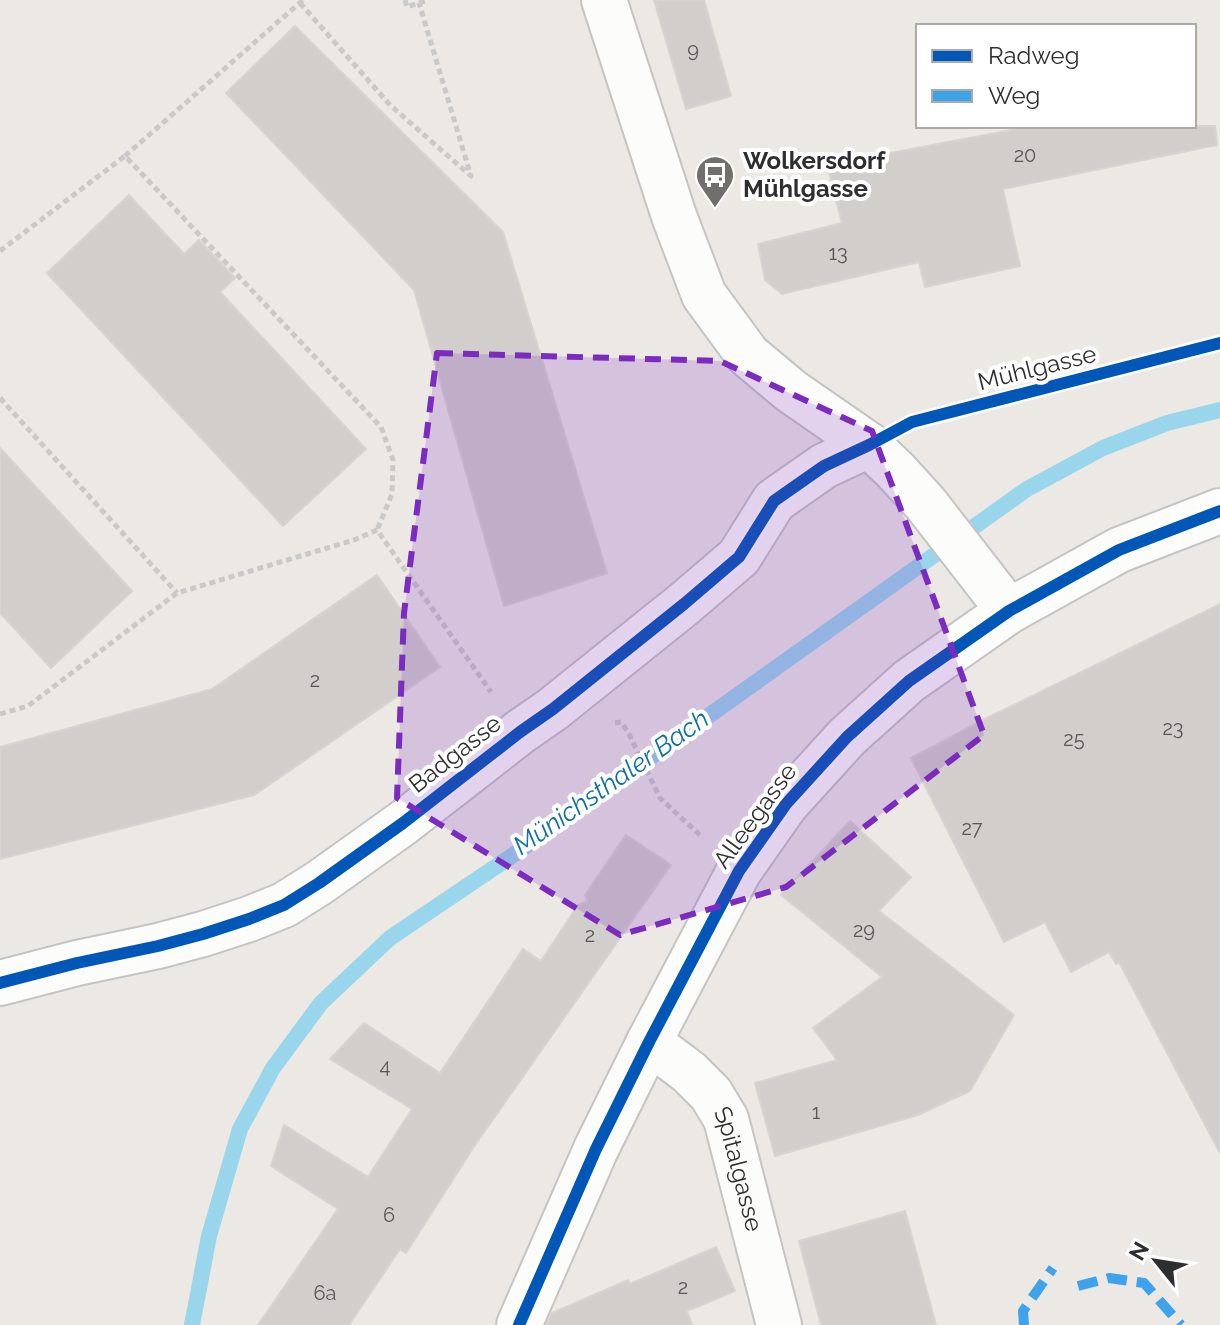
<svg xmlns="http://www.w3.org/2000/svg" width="1220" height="1325" viewBox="0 0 1220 1325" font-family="Raleway,sans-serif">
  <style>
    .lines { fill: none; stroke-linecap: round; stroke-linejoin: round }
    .stream { stroke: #99d6ec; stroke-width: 16 }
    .building { fill: #d1cecb; stroke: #d7d4d0; stroke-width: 2 }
    .minor-casing { stroke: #c5c4c5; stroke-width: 48 }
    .path { stroke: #c9c9c8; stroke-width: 5; stroke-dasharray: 6 4; stroke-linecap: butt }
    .minor { stroke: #fcfcfb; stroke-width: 44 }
    .quiet { stroke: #3ea3eb; stroke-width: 10; stroke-dasharray: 20 10; stroke-linecap: butt }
    .cycleway-casing { stroke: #fff; stroke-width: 17 }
    .cycleway { stroke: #0057b8; stroke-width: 12 }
    .marked { fill: #7b2cbf; fill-opacity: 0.2; stroke: #7b2cbf; stroke-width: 6; stroke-dasharray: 16 10; stroke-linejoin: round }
    .labels { text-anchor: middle; stroke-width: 8; stroke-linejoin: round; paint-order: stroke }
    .number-label { font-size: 20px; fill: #585857 }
    .poi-label { font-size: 24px; font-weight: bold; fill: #2e2e2e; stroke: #fff; text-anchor: start }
    .street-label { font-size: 24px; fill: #2e2e2e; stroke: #fff }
    .water-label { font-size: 26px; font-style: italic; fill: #0d6fa3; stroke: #fff }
  </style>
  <rect width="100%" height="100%" fill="#ece8e4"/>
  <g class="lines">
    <polyline class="stream" points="192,1325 209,1236 240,1129 273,1068 321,1003 390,938 516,853 1027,489 1103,448 1167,423 1220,410"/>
  </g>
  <g class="building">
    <polygon points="654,0 704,0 731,96 686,109"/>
    <polygon points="295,26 503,232 607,573 504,606 414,290 226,93"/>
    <polygon points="1032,126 1215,126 1217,145 1003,189 1020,266 925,287 919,262 782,294 765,280 758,244 842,223 827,165"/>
    <polygon points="129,195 184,254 199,240 235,278 220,292 366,449 283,526 47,273"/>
    <polygon points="0,448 132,591 51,668 0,613"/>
    <polygon points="377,575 440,667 254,795 0,859 0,747 212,689"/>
    <polygon points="1220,604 1220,1153 1119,962 1116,964 1109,952 1071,972 1045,922 1004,942 911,758 989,717"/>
    <polygon points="850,821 911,877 879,911 1014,1015 970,1091 918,1115 775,1156 755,1083 837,1060 813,1028 882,977 781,895"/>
    <polygon points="626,835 671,865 473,1148 406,1253 400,1249 349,1325 258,1325 338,1209 271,1166 284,1125 368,1177 412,1109 330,1059 364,1023 440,1073 523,949 541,961 578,905 587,901 585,895"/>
    <polygon points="905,1211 936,1325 821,1325 799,1241"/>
    <polygon points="716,1247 735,1291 687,1311 692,1325 546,1325 552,1313 628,1280 630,1284"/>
  </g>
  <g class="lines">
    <defs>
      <g id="minor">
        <polyline points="604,0 674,216 704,295 748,355 791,391 869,445 896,471 926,504 1009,611"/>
        <polyline points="0,983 77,963 158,946 203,934 249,919 284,905 319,883 403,823 520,732 553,709 684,604 739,557 774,501 824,466 869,445"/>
        <path id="s1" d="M649,1042L689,1072L711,1094L726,1119L779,1325"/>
        <polyline points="519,1325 596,1149 649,1042 739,871 786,804 847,737 909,681 1009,611 1119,550 1220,511"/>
      </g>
    </defs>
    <use href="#minor" class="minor-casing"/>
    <g class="path">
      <polyline points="405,0 407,7 428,0"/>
      <polyline points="300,3 390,105 471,176 419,3"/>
      <polyline points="125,156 303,0"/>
      <polyline points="0,251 125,156 381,427 393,460 392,494 377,530"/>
      <polyline points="0,398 177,593"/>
      <polyline points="0,714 28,706 177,593 354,540 377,530 491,692"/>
      <polyline points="615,723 621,722 628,732 660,798 703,838"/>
    </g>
    <use href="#minor" class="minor"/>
    <g class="quiet">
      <polyline points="1078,1286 1109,1278 1144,1283 1181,1325"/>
      <polyline points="1024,1325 1023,1311 1053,1268"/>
    </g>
    <defs>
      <g id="cycleway">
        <polyline points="0,983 77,963 158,946 203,934 249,919 284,905 319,883 403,823 520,732 553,709 684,604 739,557 774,501 824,466 869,445 912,422 1220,343"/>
        <polyline points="519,1325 596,1149 649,1042 739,871 786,804 847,737 909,681 1009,611 1119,550 1220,511"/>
      </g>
    </defs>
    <use href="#cycleway" class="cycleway-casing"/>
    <use href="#cycleway" class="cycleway"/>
  </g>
  <path class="marked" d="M437,353L720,361L872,431L984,735L786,887L620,935L397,798L404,613Z"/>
  <defs>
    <symbol id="bus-pin" viewBox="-11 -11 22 30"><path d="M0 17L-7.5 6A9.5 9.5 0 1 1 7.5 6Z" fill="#706f6e" stroke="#fff"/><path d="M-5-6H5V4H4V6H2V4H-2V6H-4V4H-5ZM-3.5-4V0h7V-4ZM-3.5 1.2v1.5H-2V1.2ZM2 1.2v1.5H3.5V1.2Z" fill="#fff"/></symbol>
  </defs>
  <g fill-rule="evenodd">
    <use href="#bus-pin" x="693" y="153" width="44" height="60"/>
  </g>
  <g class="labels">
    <g class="number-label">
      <text x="693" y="57">9</text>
      <text x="1025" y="162">20</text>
      <text x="838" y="260">13</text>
      <text x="315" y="687">2</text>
      <text x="1173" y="735">23</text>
      <text x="1074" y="746">25</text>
      <text x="972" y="835">27</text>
      <text x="864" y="937">29</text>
      <text x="590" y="942">2</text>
      <text x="385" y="1073">4</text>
      <text x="816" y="1119">1</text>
      <text x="389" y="1222">6</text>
      <text x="683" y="1294">2</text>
      <text x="325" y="1300">6a</text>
    </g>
    <g class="poi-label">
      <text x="743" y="169">Wolkersdorf<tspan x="743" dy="28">Mühlgasse</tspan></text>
    </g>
    <g class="street-label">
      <text transform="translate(1037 368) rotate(-14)" y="8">Mühlgasse</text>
      <text transform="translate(455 754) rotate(-38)" y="8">Badgasse</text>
      <text transform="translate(755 816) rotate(-54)" y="8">Alleegasse</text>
      <text dy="8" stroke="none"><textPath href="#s1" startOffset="162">Spitalgasse</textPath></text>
    </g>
    <g class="water-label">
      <text transform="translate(611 782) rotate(-35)" y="9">Münichsthaler Bach</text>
    </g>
  </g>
  <rect x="916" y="24" width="280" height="104" fill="#ffffff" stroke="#ababab" stroke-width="2"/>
  <rect x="932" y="50" width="40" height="12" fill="#0057b8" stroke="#ababab" stroke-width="2"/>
  <text x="988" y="64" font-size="24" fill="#2e2e2e">Radweg</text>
  <rect x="932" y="90" width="40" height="12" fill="#3ea3eb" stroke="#ababab" stroke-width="2"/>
  <text x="988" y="104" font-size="24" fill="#2e2e2e">Weg</text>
  <g transform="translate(1156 1261) rotate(300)" stroke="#ffffff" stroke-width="6" paint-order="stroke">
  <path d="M0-6L14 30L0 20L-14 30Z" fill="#2e2e2e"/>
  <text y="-12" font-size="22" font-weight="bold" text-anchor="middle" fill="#2e2e2e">N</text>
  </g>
</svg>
